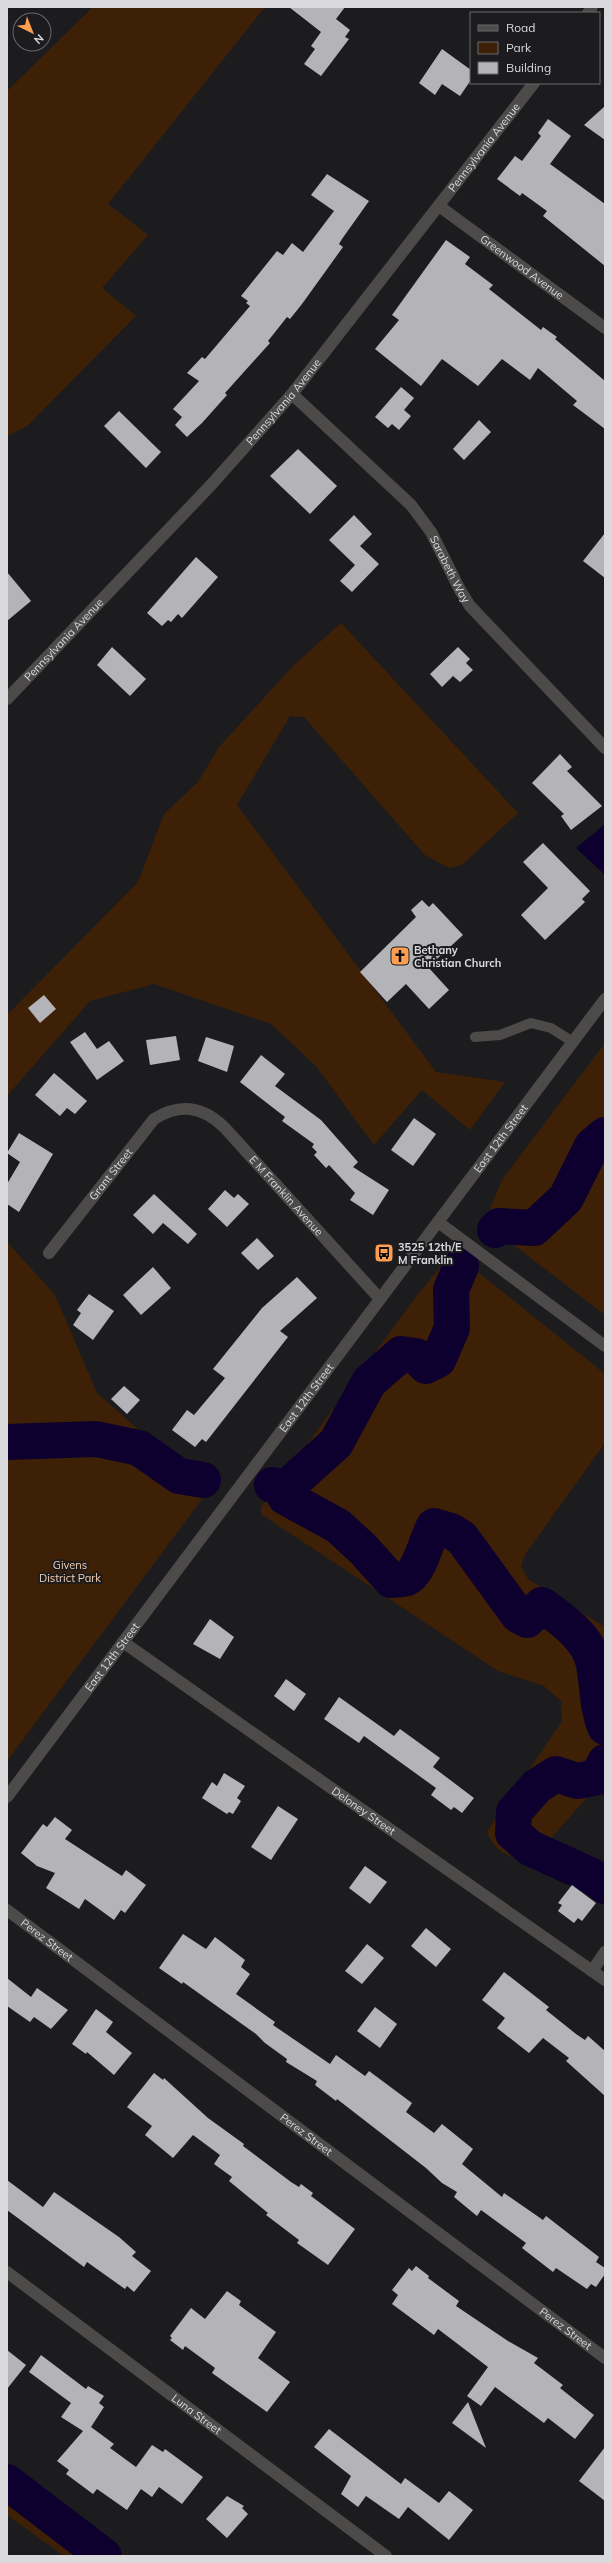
<svg xmlns="http://www.w3.org/2000/svg" width="612" height="2563" viewBox="0 0 612 2563" font-family="Mulish,sans-serif">
  <style>
    .green { fill: #3e2006 }
    .water { fill: #0d002e }
    .lines { fill: none; stroke-linecap: round; stroke-linejoin: round }
    .river { stroke: #0d002e; stroke-width: 36 }
    .building { fill: #b4b3b8 }
    .service { stroke: #4d4b4a; stroke-width: 10 }
    .minor { stroke: #4d4b4a; stroke-width: 12 }
    .tertiary { stroke: #4d4b4a; stroke-width: 12 }
    .labels { text-anchor: middle; stroke-width: 4; stroke-linejoin: round; paint-order: stroke }
    .street-label { font-size: 11px; fill: #dadadd; stroke: #1c1c1f }
    .poi-label { font-size: 11px; font-weight: bold; fill: #dadadd; stroke: #1c1c1f; text-anchor: start }
    .park-label { font-size: 11px; fill: #f6ceb0; stroke: #1c1c1f }
  </style>
  <rect width="100%" height="100%" fill="#1c1c1f"/>
  <g class="green">
    <polygon points="93,7 265,7 108,204 148,235 102,288 136,316 27,426 7,436 7,91"/>
    <polygon points="341,623 518,813 462,865 449,868 425,855 304,717 290,716 237,805 436,1072 505,1082 470,1130 422,1090 374,1145 316,1066 271,1024 154,984 90,1001 7,1096 7,1015 138,882 164,814 198,782 219,747 294,665"/>
    <polygon points="605,1043 605,1315 497,1232 490,1208 502,1180"/>
    <polygon points="7,1242 55,1295 97,1393 208,1491 7,1761"/>
    <path d="M448,1258L464,1261L605,1374V1443L526,1553L521,1566L528,1579L605,1627V1777L530,1862C512,1860 493,1850 487,1832L562,1721L561,1701L544,1686L498,1671L261,1514V1507L418,1294Z"/>
    <polygon points="7,2467 125,2556 64,2556 7,2515"/>
  </g>
  <polygon class="water" points="605,824 605,875 576,848"/>
  <g class="lines">
    <g class="river">
      <polyline points="495,1230 499,1226 534,1228 566,1198 592,1146 605,1135"/>
      <polyline points="7,1442 96,1439 139,1448 179,1476 203,1480"/>
      <polyline points="272,1485 286,1488 336,1443 369,1382 401,1354 416,1356 426,1366 438,1360 452,1328 451,1290 461,1266"/>
      <path d="M286,1488L285,1497L338,1526L363,1549L391,1580C396,1579 402,1580 407,1578C419,1573 427,1539 434,1526L451,1531L462,1538L518,1615L527,1620L542,1605C562,1619 590,1639 594,1665C598,1686 597,1707 605,1727"/>
      <polyline points="605,1762 598,1777 577,1781 556,1774 537,1786 514,1812 513,1833 530,1848 592,1876 605,1886"/>
      <polyline points="7,2482 104,2556"/>
    </g>
  </g>
  <g class="building">
    <polygon points="289,7 345,7 336,19 350,30 345,37 349,39 321,76 304,64 315,49 311,46 321,32"/>
    <polygon points="442,49 471,70 471,80 460,96 442,84 435,95 419,83"/>
    <polygon points="605,106 605,140 584,125"/>
    <polygon points="548,119 571,136 550,164 605,204 605,266 543,216 547,211 522,193 520,196 497,179 515,156 522,161 541,136 538,133"/>
    <polygon points="327,174 369,201 342,239 339,244 343,247 302,304 290,319 287,317 268,341 270,343 225,393 227,395 202,423 187,437 175,425 182,417 173,409 199,381 187,373 202,357 205,359 250,306 246,303 248,301 241,296 277,251 283,255 292,243 303,252 334,211 311,195"/>
    <polygon points="446,240 470,257 465,264 493,285 489,289 541,330 543,327 557,337 555,339 605,381 605,429 573,405 577,401 538,368 530,380 502,359 478,386 442,359 421,386 375,349 399,320 392,315"/>
    <polygon points="401,387 414,398 404,410 411,416 399,430 392,424 388,428 375,417"/>
    <polygon points="119,411 161,452 146,468 104,426"/>
    <polygon points="479,420 491,432 464,460 453,449"/>
    <polygon points="298,449 337,486 310,514 270,476"/>
    <polygon points="354,515 372,534 360,546 379,564 352,592 340,581 355,565 329,540"/>
    <polygon points="605,533 605,578 583,561"/>
    <polygon points="196,557 218,577 182,618 178,614 171,622 168,620 162,626 147,613"/>
    <polygon points="7,572 31,601 7,621"/>
    <polygon points="112,647 146,679 130,696 97,665"/>
    <polygon points="458,647 470,659 466,663 473,670 460,682 453,676 442,687 430,674"/>
    <polygon points="560,754 572,767 567,771 602,806 571,830 561,816 564,814 532,783"/>
    <polygon points="543,843 590,891 582,899 585,902 545,940 521,915 548,888 523,862"/>
    <polygon points="422,900 429,907 433,903 463,935 428,967 449,990 429,1009 406,984 387,1002 360,972 416,917 411,910"/>
    <polygon points="44,995 56,1009 40,1023 28,1008"/>
    <polygon points="85,1032 97,1049 109,1041 124,1061 97,1080 70,1042"/>
    <polygon points="176,1036 180,1060 150,1065 146,1040"/>
    <polygon points="206,1037 234,1046 227,1072 198,1061"/>
    <polygon points="261,1055 285,1074 275,1086 321,1120 358,1162 353,1167 389,1190 373,1215 350,1200 355,1193 329,1165 326,1168 314,1155 317,1152 312,1147 314,1144 282,1121 285,1117 240,1082"/>
    <polygon points="54,1073 87,1101 75,1114 67,1108 60,1116 35,1095"/>
    <polygon points="414,1118 436,1134 413,1166 391,1150"/>
    <polygon points="19,1133 53,1154 19,1212 7,1204 7,1184 20,1162 7,1153"/>
    <polygon points="225,1190 234,1198 238,1194 249,1204 227,1227 208,1209"/>
    <polygon points="154,1194 197,1234 188,1244 163,1223 153,1234 133,1215"/>
    <polygon points="257,1238 274,1256 258,1270 241,1253"/>
    <polygon points="153,1267 171,1288 141,1315 123,1295"/>
    <polygon points="297,1277 317,1298 280,1331 288,1337 206,1442 202,1439 195,1447 172,1430 187,1410 194,1415 225,1378 213,1369 262,1308"/>
    <polygon points="89,1294 114,1311 93,1340 73,1325 81,1313 77,1310"/>
    <polygon points="124,1386 140,1400 127,1414 111,1399"/>
    <polygon points="210,1619 234,1637 220,1659 193,1644"/>
    <polygon points="286,1679 306,1694 294,1711 274,1696"/>
    <polygon points="339,1697 394,1736 400,1729 440,1758 433,1767 474,1798 462,1813 454,1807 451,1810 431,1795 436,1788 364,1736 359,1743 324,1719"/>
    <polygon points="224,1773 245,1786 237,1798 241,1801 233,1814 229,1812 227,1814 202,1798 212,1782 217,1786"/>
    <polygon points="278,1806 298,1819 271,1860 251,1847"/>
    <polygon points="55,1817 72,1830 65,1839 122,1876 126,1870 146,1885 125,1913 121,1910 114,1920 85,1899 79,1909 46,1888 55,1873 37,1866 21,1853 43,1824 47,1827"/>
    <polygon points="365,1866 387,1882 370,1904 349,1888"/>
    <polygon points="572,1885 596,1903 582,1921 578,1918 574,1923 558,1911 562,1905 558,1903"/>
    <polygon points="426,1928 451,1949 436,1967 411,1946"/>
    <polygon points="183,1934 206,1949 215,1937 245,1960 241,1967 250,1974 236,1994 275,2022 273,2025 330,2064 336,2055 365,2076 369,2071 412,2103 406,2112 434,2133 442,2124 473,2149 462,2164 502,2197 504,2193 543,2220 546,2216 599,2257 596,2262 605,2268 605,2274 596,2287 591,2284 587,2289 556,2268 553,2272 522,2248 526,2243 481,2210 477,2216 454,2197 457,2192 442,2183 426,2168 337,2099 336,2101 315,2085 317,2081 286,2062 287,2059 265,2043 256,2034 183,1982 182,1984 159,1968"/>
    <polygon points="367,1944 384,1958 362,1984 345,1971"/>
    <polygon points="504,1972 549,2007 546,2010 576,2034 585,2040 588,2036 605,2051 605,2096 566,2061 569,2058 543,2038 529,2053 497,2028 505,2018 482,2000"/>
    <polygon points="7,1978 31,1997 37,1988 68,2010 51,2029 34,2017 30,2022 7,2006"/>
    <polygon points="375,2007 397,2024 380,2048 357,2031"/>
    <polygon points="96,2009 113,2022 106,2032 132,2053 114,2075 87,2052 86,2054 72,2044"/>
    <polygon points="154,2073 163,2080 164,2078 208,2118 244,2144 243,2146 291,2182 299,2187 301,2184 313,2193 311,2196 355,2229 328,2265 297,2243 299,2240 266,2215 268,2213 229,2181 232,2177 214,2164 220,2155 193,2135 173,2158 145,2135 152,2126 127,2107"/>
    <polygon points="7,2180 43,2207 54,2192 119,2237 136,2252 132,2256 151,2271 134,2292 127,2286 125,2289 87,2262 84,2267 7,2210"/>
    <polygon points="416,2266 429,2276 428,2278 459,2301 456,2306 508,2341 538,2358 534,2363 563,2385 560,2388 594,2415 575,2439 548,2418 544,2423 495,2387 481,2406 467,2396 488,2367 438,2329 434,2335 392,2304 398,2295 392,2290 409,2268 412,2271"/>
    <polygon points="227,2291 241,2301 239,2305 276,2332 258,2358 290,2382 267,2412 212,2373 215,2368 185,2346 183,2350 170,2340 172,2338 170,2336 191,2308 205,2319"/>
    <polygon points="7,2350 26,2365 7,2389"/>
    <polygon points="41,2355 86,2389 88,2386 104,2396 99,2403 104,2407 91,2427 114,2444 110,2448 136,2467 152,2445 163,2452 165,2449 203,2477 182,2504 159,2487 152,2497 141,2489 127,2510 97,2489 93,2494 66,2474 69,2470 57,2461 83,2431 61,2417 71,2403 29,2372"/>
    <polygon points="468,2402 486,2448 452,2423"/>
    <polygon points="329,2429 401,2484 405,2478 439,2503 449,2491 473,2510 449,2540 408,2507 399,2519 366,2496 358,2507 341,2494 351,2476 314,2447"/>
    <polygon points="605,2447 605,2501 579,2481"/>
    <polygon points="227,2496 244,2506 242,2508 248,2514 227,2538 206,2519"/>
  </g>
  <g class="lines">
    <polyline class="service" points="475,1037 500,1035 531,1023 551,1028 573,1042"/>
    <g class="minor">
      <polyline points="588,13 592,7"/>
      <path id="s1" d="M439,206L605,328"/>
      <path id="s2" d="M292,394L411,505L431,532L460,590L470,606L605,748"/>
      <path id="s3" d="M7,699L211,485L292,394L534,83"/>
      <path id="s4" d="M49,1253L154,1119C180,1103 202,1106 224,1127L380,1299"/>
      <path id="s5" d="M123,1642L605,1980"/>
      <path id="s6" d="M7,1910L605,2358"/>
      <polyline points="592,1971 605,1952"/>
      <path id="s7" d="M7,2272L386,2556"/>
    </g>
    <g class="tertiary">
      <polyline points="438,1222 605,1346"/>
      <path id="s8" d="M7,1797L605,999"/>
    </g>
  </g>
  <defs>
    <symbol id="church-square" viewBox="-11 -11 22 22"><rect x="-9" y="-9" width="18" height="18" rx="4" fill="#fb9e51" stroke="#1c1c1f"/><path d="M-1.2-6h2.4v3.5h3.3v2.4h-3.3V6h-2.4V-.1h-3.3v-2.4h3.3Z" fill="#111"/></symbol>
    <symbol id="bus-square" viewBox="-11 -11 22 22"><rect x="-9" y="-9" width="18" height="18" rx="4" fill="#fb9e51" stroke="#1c1c1f"/><path d="M-5-6H5V4H4V6H2V4H-2V6H-4V4H-5ZM-3.5-4V0h7V-4ZM-3.5 1.2v1.5H-2V1.2ZM2 1.2v1.5H3.5V1.2Z" fill="#111"/></symbol>
  </defs>
  <g fill-rule="evenodd">
    <use href="#church-square" x="389" y="945" width="22" height="22"/>
    <use href="#bus-square" x="373" y="1242" width="22" height="22"/>
  </g>
  <g class="labels">
    <g class="street-label">
      <text dy="4" stroke="none"><textPath href="#s3" startOffset="730">Pennsylvania Avenue</textPath></text>
      <text dy="4" stroke="none"><textPath href="#s1" startOffset="103">Greenwood Avenue</textPath></text>
      <text dy="4" stroke="none"><textPath href="#s3" startOffset="406">Pennsylvania Avenue</textPath></text>
      <text dy="4" stroke="none"><textPath href="#s2" startOffset="238">Sarabeth Way</textPath></text>
      <text dy="4" stroke="none"><textPath href="#s3" startOffset="82">Pennsylvania Avenue</textPath></text>
      <text dy="4" stroke="none"><textPath href="#s8" startOffset="823">East 12th Street</textPath></text>
      <text dy="4" stroke="none"><textPath href="#s4" startOffset="100">Grant Street</textPath></text>
      <text dy="4" stroke="none"><textPath href="#s4" startOffset="340">E M Franklin Avenue</textPath></text>
      <text dy="4" stroke="none"><textPath href="#s8" startOffset="499">East 12th Street</textPath></text>
      <text dy="4" stroke="none"><textPath href="#s8" startOffset="175">East 12th Street</textPath></text>
      <text dy="4" stroke="none"><textPath href="#s5" startOffset="294">Deloney Street</textPath></text>
      <text dy="4" stroke="none"><textPath href="#s6" startOffset="50">Perez Street</textPath></text>
      <text dy="4" stroke="none"><textPath href="#s6" startOffset="374">Perez Street</textPath></text>
      <text dy="4" stroke="none"><textPath href="#s6" startOffset="698">Perez Street</textPath></text>
      <text dy="4" stroke="none"><textPath href="#s7" startOffset="237">Luna Street</textPath></text>
    </g>
    <g class="poi-label">
      <text x="414" y="954">Bethany<tspan x="414" dy="13">Christian Church</tspan></text>
      <text x="398" y="1251">3525 12th/E<tspan x="398" dy="13">M Franklin</tspan></text>
    </g>
    <g class="park-label">
      <text x="70" y="1569">Givens<tspan x="70" dy="13">District Park</tspan></text>
    </g>
  </g>
  <rect width="612" height="2563" fill="none" stroke="#dadadd" stroke-width="16"/>
  <rect x="470" y="12" width="130" height="72" fill="#1c1c1f" stroke="#68686b"/>
  <rect x="478" y="25" width="20" height="6" fill="#4d4b4a" stroke="#68686b"/>
  <text x="506" y="32" font-size="12" fill="#dadadd">Road</text>
  <rect x="478" y="42" width="20" height="12" fill="#3e2006" stroke="#68686b"/>
  <text x="506" y="52" font-size="12" fill="#dadadd">Park</text>
  <rect x="478" y="62" width="20" height="12" fill="#b4b3b8" stroke="#68686b"/>
  <text x="506" y="72" font-size="12" fill="#dadadd">Building</text>
  <g transform="translate(32 32) rotate(137)"><circle r="19" fill="#1c1c1f" stroke="#68686b"/>
  <path d="M0-3L7 15L0 10L-7 15Z" fill="#fb9e51"/>
  <text y="-6" font-size="11" font-weight="bold" text-anchor="middle" fill="#dadadd">N</text>
  </g>
</svg>
